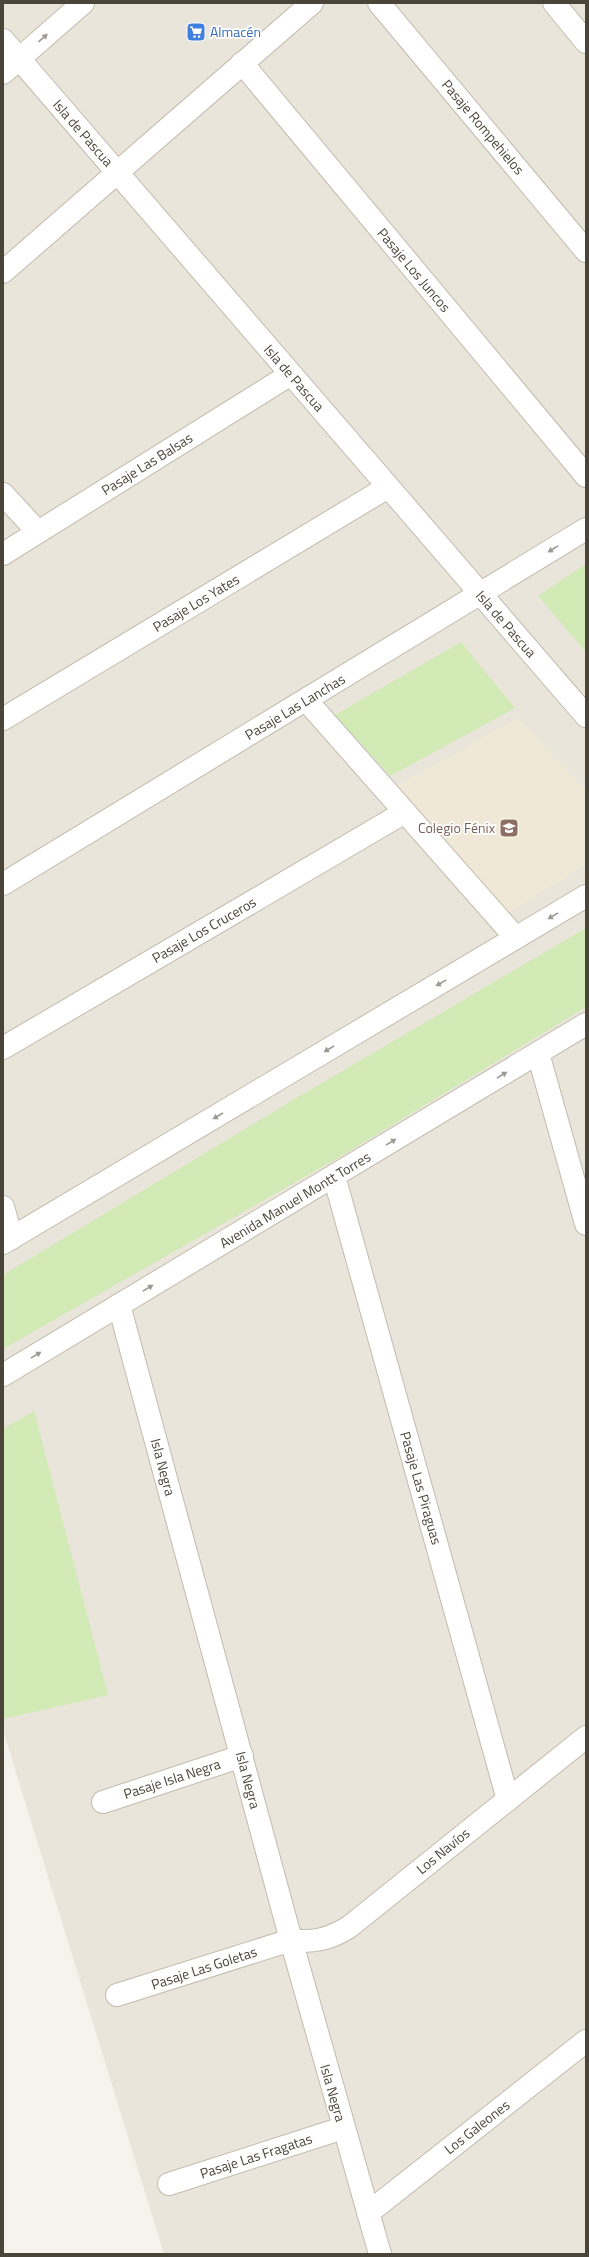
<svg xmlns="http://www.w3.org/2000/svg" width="589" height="2257" viewBox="0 0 589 2257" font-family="'Titillium Web',sans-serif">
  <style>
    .residential { fill: #eae5da }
    .education { fill: #efe8d6 }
    .green { fill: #d2eab5 }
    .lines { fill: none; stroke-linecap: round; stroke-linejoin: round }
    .minor-casing { stroke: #c2bbae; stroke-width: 24 }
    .minor { stroke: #fff; stroke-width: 22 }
    .oneway { fill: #9c9892 }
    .labels { text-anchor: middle; stroke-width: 3.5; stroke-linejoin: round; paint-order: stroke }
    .shop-label { font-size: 14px; fill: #366cbe; stroke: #fff; text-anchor: start }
    .street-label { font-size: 14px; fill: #4b4439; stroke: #fff }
    .education-label { font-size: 14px; fill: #785e54; stroke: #fff; text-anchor: end }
  </style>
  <rect width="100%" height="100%" fill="#f6f3ec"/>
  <polygon class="residential" points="3,3 586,3 586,2254 164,2254 3,1730"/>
  <polygon class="education" points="518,718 586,791 586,865 507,913 395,787"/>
  <g class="green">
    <polygon points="586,564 586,652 538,596"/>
    <polygon points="461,642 515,708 390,776 335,715"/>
    <polygon points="586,928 586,1007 343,1155 3,1349 3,1275 293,1100"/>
    <polygon points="34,1411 108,1695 3,1719 3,1429"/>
  </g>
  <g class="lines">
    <defs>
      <g id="minor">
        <polyline points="379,3 586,251"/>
        <polyline points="554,3 586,42"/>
        <polyline points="3,40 586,716"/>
        <polyline points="242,63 586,476"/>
        <polyline points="3,73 83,3"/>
        <polyline points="3,272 312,3"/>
        <polyline points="3,494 38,532"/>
        <polyline points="3,554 291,374"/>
        <polyline points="306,700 516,938"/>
        <polyline points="3,719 388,487"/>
        <polyline points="3,884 586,529"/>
        <polyline points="3,1048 405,812"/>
        <polyline points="538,1053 586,1224"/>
        <polyline points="334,1176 508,1800"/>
        <polyline points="3,1207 12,1238"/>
        <polyline points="3,1243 586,896"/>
        <polyline points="119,1305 291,1940 380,2254"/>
        <polyline points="3,1375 586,1024"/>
        <polyline points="103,1802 242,1756"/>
        <path d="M117,1995L291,1940C313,1943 330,1939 349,1927L586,1737"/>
        <polyline points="169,2184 343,2128"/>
        <polyline points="368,2213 586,2041"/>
      </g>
    </defs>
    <use href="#minor" class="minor-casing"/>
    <use href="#minor" class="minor"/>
  </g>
  <defs><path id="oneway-solid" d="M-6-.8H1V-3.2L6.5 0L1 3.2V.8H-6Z"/></defs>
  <g class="oneway">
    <use href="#oneway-solid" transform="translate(43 38) rotate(-41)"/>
    <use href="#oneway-solid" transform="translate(553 549) rotate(148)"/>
    <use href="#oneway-solid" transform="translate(553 916) rotate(149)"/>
    <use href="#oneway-solid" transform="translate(441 983) rotate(149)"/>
    <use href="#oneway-solid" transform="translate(329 1049) rotate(149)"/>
    <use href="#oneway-solid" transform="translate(502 1075) rotate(-31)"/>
    <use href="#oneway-solid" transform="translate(218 1116) rotate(149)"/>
    <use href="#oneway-solid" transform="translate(391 1142) rotate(-31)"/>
    <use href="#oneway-solid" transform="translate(148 1288) rotate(-31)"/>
    <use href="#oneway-solid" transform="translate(36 1355) rotate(-31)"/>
  </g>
  <defs>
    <symbol id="supermarket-square" viewBox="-11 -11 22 22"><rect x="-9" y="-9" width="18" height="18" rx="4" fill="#3f7fe0" stroke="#fff"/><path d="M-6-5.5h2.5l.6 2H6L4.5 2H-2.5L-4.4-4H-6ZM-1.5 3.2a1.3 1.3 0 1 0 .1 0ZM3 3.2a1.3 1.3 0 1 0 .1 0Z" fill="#fff"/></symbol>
    <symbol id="school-square" viewBox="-11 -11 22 22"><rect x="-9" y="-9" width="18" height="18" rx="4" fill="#8d6e63" stroke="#fff"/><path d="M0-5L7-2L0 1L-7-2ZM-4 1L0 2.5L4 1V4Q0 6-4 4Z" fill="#fff"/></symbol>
  </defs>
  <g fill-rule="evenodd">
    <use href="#supermarket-square" x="185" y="21" width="22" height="22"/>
    <use href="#school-square" x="498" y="817" width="22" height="22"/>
  </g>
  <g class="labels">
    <g class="shop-label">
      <text x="210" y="37">Almacén</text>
    </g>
    <g class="street-label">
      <text transform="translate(483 127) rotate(50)" y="5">Pasaje Rompehielos</text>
      <text transform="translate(83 133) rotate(49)" y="5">Isla de Pascua</text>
      <text transform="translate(414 270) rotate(50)" y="5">Pasaje Los Juncos</text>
      <text transform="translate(294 378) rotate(49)" y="5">Isla de Pascua</text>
      <text transform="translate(147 464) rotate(-32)" y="5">Pasaje Las Balsas</text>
      <text transform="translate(196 603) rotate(-31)" y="5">Pasaje Los Yates</text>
      <text transform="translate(506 624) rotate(49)" y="5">Isla de Pascua</text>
      <text transform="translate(295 707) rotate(-31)" y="5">Pasaje Las Lanchas</text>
      <text transform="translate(204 930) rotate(-30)" y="5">Pasaje Los Cruceros</text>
      <text transform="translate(295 1200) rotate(-31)" y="5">Avenida Manuel Montt Torres</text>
      <text transform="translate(163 1467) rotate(75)" y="5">Isla Negra</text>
      <text transform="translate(421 1488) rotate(74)" y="5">Pasaje Las Piraguas</text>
      <text transform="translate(172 1779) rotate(-18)" y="5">Pasaje Isla Negra</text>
      <text transform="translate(248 1780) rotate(75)" y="5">Isla Negra</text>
      <text transform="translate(443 1851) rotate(-39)" y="5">Los Navíos</text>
      <text transform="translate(204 1968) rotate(-18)" y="5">Pasaje Las Goletas</text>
      <text transform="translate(333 2093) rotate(74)" y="5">Isla Negra</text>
      <text transform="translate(477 2127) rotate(-38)" y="5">Los Galeones</text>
      <text transform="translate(256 2156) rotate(-18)" y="5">Pasaje Las Fragatas</text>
    </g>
    <g class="education-label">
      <text x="495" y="833">Colegio Fénix</text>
    </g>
  </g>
  <rect width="589" height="2257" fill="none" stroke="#4b4439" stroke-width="8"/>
</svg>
